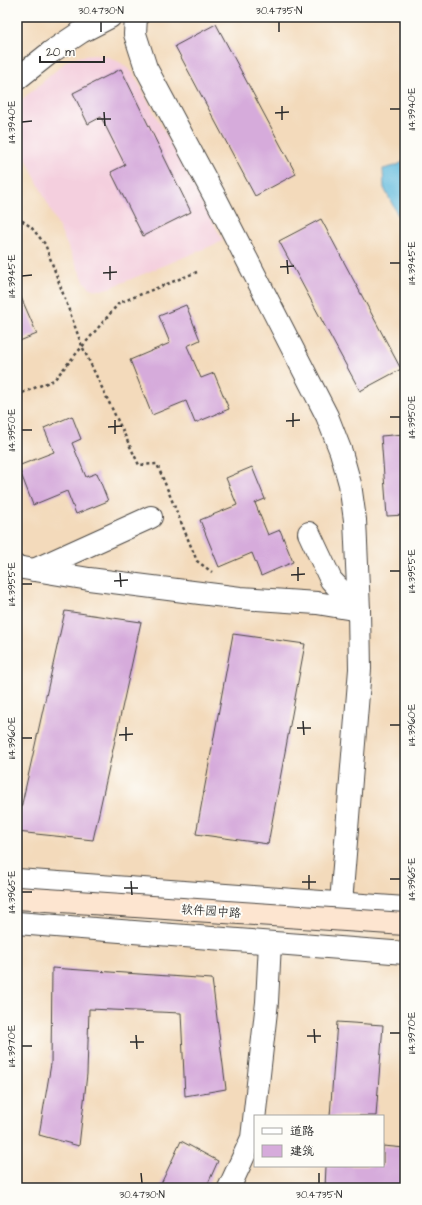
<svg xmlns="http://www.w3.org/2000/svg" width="422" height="1205" viewBox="0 0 422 1205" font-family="'Architects Daughter','LXGW WenKai TC',sans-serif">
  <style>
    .built { fill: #f4cfde }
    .water { fill: #5fb9dd; stroke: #457284 }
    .building { fill: #d6abdb }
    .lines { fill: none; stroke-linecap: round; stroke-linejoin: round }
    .minor-casing { stroke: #494541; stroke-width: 24 }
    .tertiary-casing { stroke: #494541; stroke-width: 24 }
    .path { stroke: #494541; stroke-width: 2.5; stroke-dasharray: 3 3; stroke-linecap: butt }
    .minor { stroke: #fff; stroke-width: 22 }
    .tertiary { stroke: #fff; stroke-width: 22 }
    .secondary-bridge-casing { stroke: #494541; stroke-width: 24; stroke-linecap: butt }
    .secondary-bridge { stroke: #fde5d0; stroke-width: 22 }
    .ticks { fill: none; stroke: #2b2b2b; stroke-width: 1.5 }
    .labels { text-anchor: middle; stroke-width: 4; stroke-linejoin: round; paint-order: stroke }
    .street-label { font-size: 12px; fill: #2b2b2b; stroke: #fdfcf7 }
    .neatline { fill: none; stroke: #2b2b2b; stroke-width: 1.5 }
    .ticks-label { font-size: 10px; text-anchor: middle; fill: #2b2b2b }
  </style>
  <rect width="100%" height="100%" fill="#fdfcf7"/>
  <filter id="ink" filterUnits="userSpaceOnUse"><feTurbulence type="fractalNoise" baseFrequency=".025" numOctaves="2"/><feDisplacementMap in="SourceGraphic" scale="8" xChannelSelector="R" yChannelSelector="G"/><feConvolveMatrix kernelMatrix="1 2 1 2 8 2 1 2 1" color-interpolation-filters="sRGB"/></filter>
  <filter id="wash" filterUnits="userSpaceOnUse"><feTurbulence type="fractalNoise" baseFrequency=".012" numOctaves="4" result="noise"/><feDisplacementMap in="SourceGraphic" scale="16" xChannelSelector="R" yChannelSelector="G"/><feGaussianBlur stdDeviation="0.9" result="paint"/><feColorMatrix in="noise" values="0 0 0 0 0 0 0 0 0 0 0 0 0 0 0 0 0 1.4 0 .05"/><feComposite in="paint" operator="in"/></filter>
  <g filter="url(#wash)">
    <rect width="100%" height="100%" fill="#f3dabb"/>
    <polygon class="built" points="95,55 109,57 121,63 133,73 223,241 112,287 101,290 92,289 85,283 17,139 17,104 68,60 82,56"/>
    <polygon class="water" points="405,161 405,229 384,188 383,169 395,166"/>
    <g id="blocks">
      <g class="building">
        <polygon points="216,24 296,174 255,196 175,46"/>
        <polygon points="121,69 191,212 143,236 111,172 125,165 101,117 88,124 73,93"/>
        <polygon points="321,219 401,369 360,391 279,241"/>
        <polygon points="17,288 37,334 17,342"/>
        <polygon points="186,305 200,340 187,346 201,378 214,373 229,409 195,423 186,401 152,415 130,360 170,343 159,316"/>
        <polygon points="72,416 81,439 72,443 86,477 97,473 108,501 76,514 67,491 33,505 18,466 54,452 44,428"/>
        <polygon points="405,434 405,515 387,516 381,436"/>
        <polygon points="252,467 265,499 255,503 268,535 280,530 293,562 261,576 252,553 219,567 200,520 237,505 226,478"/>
        <polygon points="65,611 141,622 93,840 17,832 17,826"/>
        <polygon points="233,634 305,644 268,844 196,834"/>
        <polygon points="52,968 212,979 226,1089 185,1096 181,1013 89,1009 87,1074 79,1146 39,1135 51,1064"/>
        <polygon points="337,1022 383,1025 376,1116 330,1116"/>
        <polygon points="181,1141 218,1161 206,1188 159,1188"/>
        <polygon points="383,1146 405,1148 405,1188 368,1185 368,1188 325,1188 326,1166 383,1166"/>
      </g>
    </g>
  </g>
  <g filter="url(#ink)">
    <use href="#blocks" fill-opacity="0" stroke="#494541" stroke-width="1"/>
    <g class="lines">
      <defs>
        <g id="minor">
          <polyline points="136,17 135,34 146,68 215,197 327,416 341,452 350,484 355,520 359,610 360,669 341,903"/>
          <polyline points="17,79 51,52 81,32 110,17"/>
          <polyline points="309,533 331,580 359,610"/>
          <polyline points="17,567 89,579 240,598 317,603 359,610"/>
          <polyline points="34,570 151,517"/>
          <polyline points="229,1188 252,1138 267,1002 270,943"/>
        </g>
        <g id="tertiary">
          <polyline points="17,880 405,908"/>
          <polyline points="17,923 405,953"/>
        </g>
      </defs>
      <use href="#minor" class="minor-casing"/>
      <use href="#tertiary" class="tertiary-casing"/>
      <g class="path">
        <polyline points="17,217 31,227 45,244 82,346 139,465 157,464 197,561 212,572"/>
        <polyline points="17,395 54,380 119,303 197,272"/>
      </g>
      <use href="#minor" class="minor"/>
      <use href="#tertiary" class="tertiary"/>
      <defs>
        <polyline id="secondary-bridge" points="17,898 405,924"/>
      </defs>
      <use href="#secondary-bridge" class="secondary-bridge-casing"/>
      <use href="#secondary-bridge" class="secondary-bridge"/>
    </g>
  </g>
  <path class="ticks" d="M101,22V32M279,22V32M282,106V120M390,109H400M104,112L105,126M275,113L289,112M97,119H111M22,122L32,121M287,260L288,274M390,263H400M110,266V280M280,267L294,266M103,273L117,272M22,276L32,275M293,413V427M390,417H400M115,420V434M286,421L300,420M108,427L122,426M22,430H32M298,567V581M390,571H400M120,573L121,587M291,575L305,574M114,581L128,580M22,584H32M303,721L304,735M390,725H400M126,727V741M297,728H311M119,735L133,734M22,738H32M309,875V889M390,879H400M131,881L132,895M302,882H316M124,888H138M22,892H32M314,1029L315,1043M390,1033H400M136,1035L137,1049M307,1036H321M130,1042H144M22,1046H32M141,1173L142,1183M319,1173V1183"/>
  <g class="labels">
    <g class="street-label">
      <text transform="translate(211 911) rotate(4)" y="4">软件园中路</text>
    </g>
  </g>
  <rect width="422" height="1205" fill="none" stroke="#fdfcf7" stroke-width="44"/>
  <rect x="254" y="1115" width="130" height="52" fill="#fdfcf7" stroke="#a9a8a5"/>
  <rect x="262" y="1128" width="20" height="6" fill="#ffffff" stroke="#a9a8a5"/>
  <text x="290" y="1135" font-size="12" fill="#2b2b2b">道路</text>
  <rect x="262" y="1145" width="20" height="12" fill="#d6abdb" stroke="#a9a8a5"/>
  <text x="290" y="1155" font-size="12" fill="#2b2b2b">建筑</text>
  <path d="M40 56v6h64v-6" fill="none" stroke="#2b2b2b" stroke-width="2"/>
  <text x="46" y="56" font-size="12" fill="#2b2b2b" stroke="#fdfcf7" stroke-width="3" paint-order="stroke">20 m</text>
  <rect x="22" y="22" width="378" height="1161" class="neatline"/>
  <g class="ticks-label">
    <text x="101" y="14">30.4730°N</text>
    <text x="279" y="14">30.4735°N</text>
    <text transform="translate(411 109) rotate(-90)" y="4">114.3940°E</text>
    <text transform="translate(11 122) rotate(-90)" y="4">114.3940°E</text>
    <text transform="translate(411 263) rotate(-90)" y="4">114.3945°E</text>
    <text transform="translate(11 276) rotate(-90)" y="4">114.3945°E</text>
    <text transform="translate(411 417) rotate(-90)" y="4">114.3950°E</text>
    <text transform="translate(11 430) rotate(-90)" y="4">114.3950°E</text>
    <text transform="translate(411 571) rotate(-90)" y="4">114.3955°E</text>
    <text transform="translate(11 584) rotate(-90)" y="4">114.3955°E</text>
    <text transform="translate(411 725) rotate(-90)" y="4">114.3960°E</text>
    <text transform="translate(11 738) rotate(-90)" y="4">114.3960°E</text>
    <text transform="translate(411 879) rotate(-90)" y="4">114.3965°E</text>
    <text transform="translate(11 892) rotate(-90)" y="4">114.3965°E</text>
    <text transform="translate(411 1033) rotate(-90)" y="4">114.3970°E</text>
    <text transform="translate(11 1046) rotate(-90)" y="4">114.3970°E</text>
    <text x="142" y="1198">30.4730°N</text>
    <text x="319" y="1198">30.4735°N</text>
  </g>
</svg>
